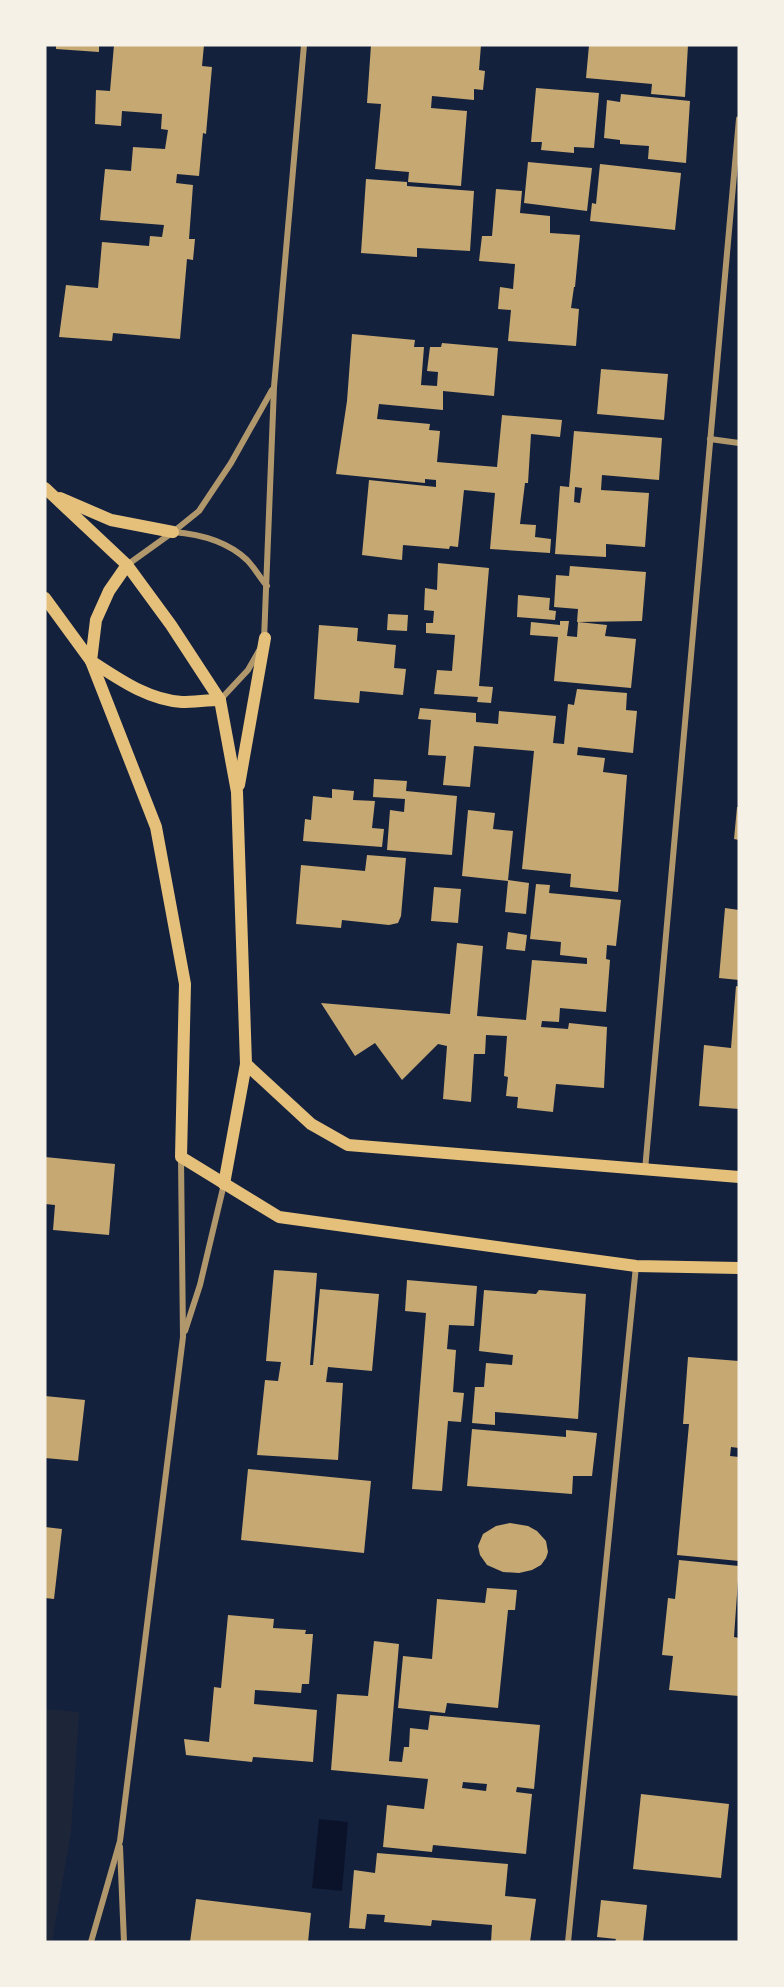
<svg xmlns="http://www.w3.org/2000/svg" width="784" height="1987" viewBox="0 0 784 1987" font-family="'Noto Serif',serif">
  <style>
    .green { fill: #1d2539 }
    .water { fill: #0b132b }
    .building { fill: #c6a872; fill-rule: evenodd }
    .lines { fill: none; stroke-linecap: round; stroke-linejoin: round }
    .minor { stroke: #b1986c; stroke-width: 6 }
    .secondary { stroke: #e5c07b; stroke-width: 12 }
  </style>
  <rect width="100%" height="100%" fill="#14213d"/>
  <polygon class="green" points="45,1709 79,1712 71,1832 52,1942 45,1942"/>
  <polygon class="water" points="319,1819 348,1822 342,1891 312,1888"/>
  <g class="building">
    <polygon points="56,45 99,45 99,52 56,49"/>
    <polygon points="114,45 204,45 202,66 212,67 206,134 203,133 199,176 177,174 176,183 193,185 189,239 195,239 193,260 187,259 180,339 113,333 112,341 59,337 66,285 98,288 102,242 149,246 150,236 162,237 164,225 100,220 105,169 131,171 133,147 165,149 168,130 161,129 162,114 122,111 121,126 95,124 96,90 110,91"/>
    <polygon points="371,45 481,45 479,70 485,71 483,90 474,89 474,100 432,96 431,108 467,111 461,186 408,182 409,172 375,169 381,104 367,103"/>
    <polygon points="589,45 688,45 685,97 651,94 652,84 586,78"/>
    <polygon points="536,88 599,93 594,148 574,147 574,153 541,150 542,142 531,142"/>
    <polygon points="621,94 690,101 686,163 648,159 649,146 620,144 620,140 604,138 607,100 620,102"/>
    <polygon points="528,162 592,168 587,211 524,203"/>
    <polygon points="600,164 681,173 675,230 590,221 592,203 596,204"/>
    <polygon points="366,179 407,182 407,186 474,191 470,251 417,248 417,257 361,253"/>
    <polygon points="496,189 522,191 520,213 550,216 550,233 580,235 575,287 574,287 571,308 579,309 576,346 508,341 511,310 498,309 500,287 513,289 515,264 479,261 482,236 492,236"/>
    <polygon points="352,334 415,340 414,347 424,347 421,385 437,386 438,372 427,371 430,347 441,347 442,343 498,348 494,396 443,391 443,410 379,404 377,419 430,424 429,430 440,431 437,462 497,467 502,415 562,420 560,437 531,434 528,483 525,483 520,524 536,525 535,537 551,539 550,553 490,549 495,493 464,490 458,547 450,546 449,549 403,545 402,560 362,555 369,480 436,487 436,480 425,479 425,483 336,474 347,401"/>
    <polygon points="601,369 668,374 664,420 597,414"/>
    <path d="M574,431L662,438L659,480L602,475L601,490L649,493L645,547L606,544V557L555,554L560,486L569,487ZM575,487L582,488L580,503L574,502Z"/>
    <polygon points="438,563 489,568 479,686 493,687 491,703 477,702 478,697 434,694 437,670 452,671 455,635 426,633 426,623 433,623 434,611 424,610 425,588 437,590"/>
    <polygon points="570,566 646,572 642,621 577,622 578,609 554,607 556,575 569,576"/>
    <polygon points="518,595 550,598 549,610 556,611 555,620 517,617"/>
    <polygon points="388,614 408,615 407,631 387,630"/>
    <polygon points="560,621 569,621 567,636 577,637 578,622 607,625 605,636 636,639 631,688 554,681 558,637 530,635 531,622 560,625"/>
    <polygon points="319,625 358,628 357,641 396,645 394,668 406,669 403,695 360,691 359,703 314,699"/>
    <polygon points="577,689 627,693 626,710 637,711 633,753 578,747 577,755 605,758 603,772 627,775 618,892 570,887 571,874 522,869 534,751 474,746 470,787 443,785 446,756 428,755 431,720 418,719 420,708 476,713 476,722 498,724 499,711 556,716 553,743 564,744 568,704 574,705"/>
    <polygon points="374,779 407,781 406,791 457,796 452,855 387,850 390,810 404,812 405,799 373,797"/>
    <polygon points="332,789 354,791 353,800 375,801 372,828 384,829 382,847 303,841 305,819 311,820 313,796 332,798"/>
    <polygon points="737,807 739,807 739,840 734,839"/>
    <polygon points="468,810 495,813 493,829 513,831 508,880 529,883 526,914 505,912 508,881 462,876"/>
    <polygon points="367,855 406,858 401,916 398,923 389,925 342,920 341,928 296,924 301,865 365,871"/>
    <polygon points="536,884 550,885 549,893 621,900 616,946 607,945 606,959 610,960 606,1012 560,1008 559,1022 542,1021 541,1027 568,1029 569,1023 607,1027 604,1088 556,1084 553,1112 517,1108 518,1097 506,1096 508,1077 504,1076 507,1036 486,1035 485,1054 474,1054 471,1102 443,1099 447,1046 438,1044 402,1080 375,1043 355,1056 321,1003 450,1014 457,943 483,946 477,1016 526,1020 532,960 587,964 587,958 560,955 561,942 530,939"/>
    <polygon points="434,887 461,889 458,923 431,921"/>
    <polygon points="725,908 739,910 739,980 719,978"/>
    <polygon points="508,932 527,935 525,951 506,949"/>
    <polygon points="736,986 739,987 739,1109 699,1106 704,1045 731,1048"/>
    <polygon points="45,1157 115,1164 109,1235 53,1230 55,1205 45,1204"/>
    <polygon points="274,1270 317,1273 310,1365 313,1365 320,1289 379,1294 372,1371 328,1367 326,1382 343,1383 338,1460 257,1455 265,1380 278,1381 281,1362 266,1361"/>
    <polygon points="407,1280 477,1286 474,1326 449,1325 447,1349 456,1350 453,1392 464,1393 461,1422 448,1421 442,1491 412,1489 426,1313 405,1311"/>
    <polygon points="484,1290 536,1294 539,1290 586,1294 578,1419 495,1412 495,1425 472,1423 475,1387 484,1387 486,1363 512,1365 513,1355 479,1351"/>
    <polygon points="688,1357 739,1361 739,1448 731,1447 730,1456 739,1457 739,1561 677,1555 689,1424 683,1424"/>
    <polygon points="45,1396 85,1400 78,1461 45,1458"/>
    <polygon points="472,1429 566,1437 566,1430 597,1433 592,1476 573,1476 572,1494 467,1486"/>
    <polygon points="248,1469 371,1481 364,1553 241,1540"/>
    <polygon points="510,1523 528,1526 537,1531 546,1541 548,1552 546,1558 541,1565 532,1570 519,1573 503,1572 487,1565 480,1555 478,1546 483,1534 496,1526"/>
    <polygon points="45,1527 62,1529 54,1599 45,1598"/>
    <polygon points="679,1560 739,1566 734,1637 739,1638 739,1696 669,1690 673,1656 662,1655 668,1598 675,1599"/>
    <polygon points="487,1588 517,1590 515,1610 508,1610 498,1708 447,1703 445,1713 398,1708 403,1656 432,1659 437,1599 485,1603"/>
    <polygon points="228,1615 274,1619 273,1628 306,1630 305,1634 313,1634 309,1684 302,1684 301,1693 255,1690 254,1704 317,1710 313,1762 253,1757 252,1762 186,1755 184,1739 209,1742 214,1687 221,1688"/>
    <path d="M374,1641L399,1644L389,1761L402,1762L404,1747H409L410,1728L428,1730L430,1715L540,1725L534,1789L517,1787L516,1792L532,1794L526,1854L433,1845L432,1852L383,1847L387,1805L424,1809L428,1779L331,1770L337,1694L368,1696ZM463,1782L487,1784L486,1791L462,1788Z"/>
    <polygon points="641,1794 729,1804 721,1878 633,1869"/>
    <polygon points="377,1853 508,1864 505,1896 536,1899 530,1942 491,1942 492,1925 432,1920 431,1926 384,1922 385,1915 367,1914 365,1929 349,1928 354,1870 375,1873"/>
    <polygon points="196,1899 311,1913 308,1942 190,1942"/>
    <polygon points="601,1900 647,1905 643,1942 615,1942 616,1939 597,1937"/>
  </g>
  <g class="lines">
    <g class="minor">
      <polyline points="710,439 739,443"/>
      <path d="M173,532C199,534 227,541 247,560C254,567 260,578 267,586"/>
      <polyline points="127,565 173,532 199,511 231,463 272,390"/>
      <polyline points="264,640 274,387 304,45"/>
      <polyline points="220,700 248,670 260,649"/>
      <polyline points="645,1170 739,119"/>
      <polyline points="185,1331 200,1285 224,1184"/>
      <polyline points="120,1847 124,1942"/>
      <polyline points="91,1942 120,1841 183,1337 181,1159"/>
      <polyline points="568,1942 636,1266"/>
    </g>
    <g class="secondary">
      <polyline points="45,488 127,565 171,625 220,700 237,792 246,1064 224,1184"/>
      <polyline points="60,498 111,520 173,532"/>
      <path d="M127,565L109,591L96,620L91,661C119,679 148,700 182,702C194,702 208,700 220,700"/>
      <polyline points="45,598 91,661 156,827 185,984 181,1157 279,1217 636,1266 739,1268"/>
      <polyline points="239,785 265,638"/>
      <polyline points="246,1064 311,1124 348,1145 739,1177"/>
    </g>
  </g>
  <rect width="784" height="1987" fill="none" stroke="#f6f1e7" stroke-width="93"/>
</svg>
